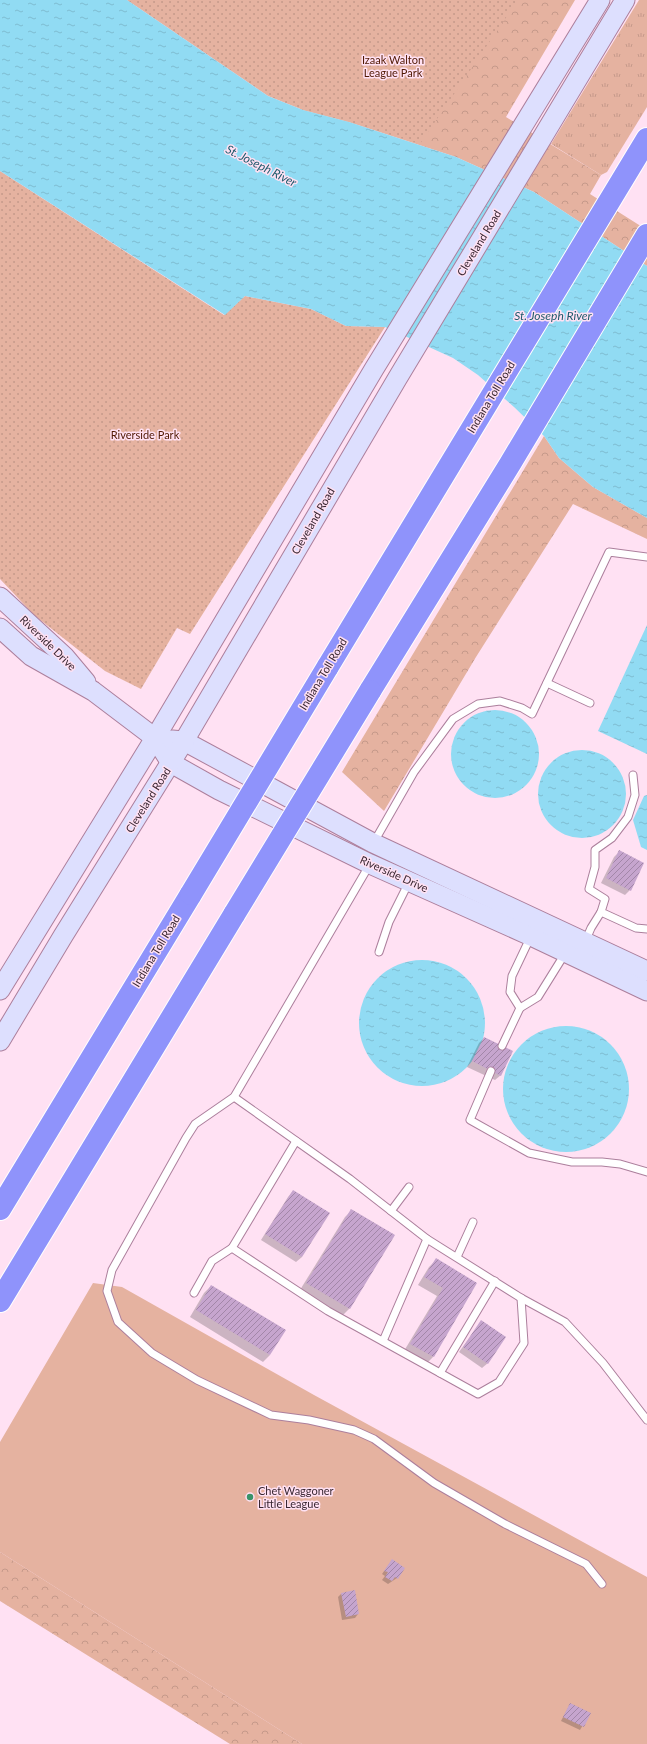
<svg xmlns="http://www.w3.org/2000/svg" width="647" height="1744" viewBox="0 0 647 1744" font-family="Lato,sans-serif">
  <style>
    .grass { fill: url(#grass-tufts) }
    .forest { fill: url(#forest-crowns) }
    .park { fill: url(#park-dots) }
    .pitch { fill: #e5b2a0 }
    .water { fill: url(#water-ripples) }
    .shadow { fill: #0003 }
    .building { fill: url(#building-hatch) }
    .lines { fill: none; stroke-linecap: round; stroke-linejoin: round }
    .lane-casing { stroke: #ac7f9c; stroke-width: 9 }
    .secondary-casing { stroke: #ac7f9c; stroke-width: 21 }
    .highway-casing { stroke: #fff; stroke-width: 24 }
    .lane { stroke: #fff; stroke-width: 7 }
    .secondary { stroke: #dddffe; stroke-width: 19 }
    .highway { stroke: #8f93fb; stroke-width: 22 }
    .highway-bridge-casing { stroke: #fff; stroke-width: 24; stroke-linecap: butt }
    .highway-bridge { stroke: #8f93fb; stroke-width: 22 }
    .poi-dot { fill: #399369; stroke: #ffe1f3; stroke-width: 1.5 }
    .labels { text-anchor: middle; stroke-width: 3; stroke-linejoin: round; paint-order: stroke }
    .park-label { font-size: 11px; fill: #501903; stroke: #ffe1f3 }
    .street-label { font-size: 11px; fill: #392732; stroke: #ffe1f3 }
    .poi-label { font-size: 11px; fill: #392732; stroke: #ffe1f3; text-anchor: start }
    .water-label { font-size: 12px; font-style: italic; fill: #1f5b6c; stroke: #ffe1f3 }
  </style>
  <defs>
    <pattern id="grass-tufts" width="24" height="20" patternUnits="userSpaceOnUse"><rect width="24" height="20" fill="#e5b2a0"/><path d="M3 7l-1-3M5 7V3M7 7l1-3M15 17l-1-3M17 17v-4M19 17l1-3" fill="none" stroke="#c5998a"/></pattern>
    <pattern id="forest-crowns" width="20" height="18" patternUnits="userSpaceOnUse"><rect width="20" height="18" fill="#e5b2a0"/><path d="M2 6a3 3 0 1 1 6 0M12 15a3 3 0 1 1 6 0" fill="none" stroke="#c5998a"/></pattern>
    <pattern id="park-dots" width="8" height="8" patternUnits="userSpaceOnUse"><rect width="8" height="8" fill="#e5b2a0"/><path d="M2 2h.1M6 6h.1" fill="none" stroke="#c5998a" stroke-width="1.8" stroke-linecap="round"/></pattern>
    <pattern id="water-ripples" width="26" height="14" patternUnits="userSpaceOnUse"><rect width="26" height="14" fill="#91dbf3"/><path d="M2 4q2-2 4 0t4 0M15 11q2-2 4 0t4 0" fill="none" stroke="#7ebcd1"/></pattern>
    <pattern id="building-hatch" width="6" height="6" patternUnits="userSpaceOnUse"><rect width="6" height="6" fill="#c6a5ce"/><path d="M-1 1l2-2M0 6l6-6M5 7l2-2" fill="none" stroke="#a286a8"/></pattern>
  </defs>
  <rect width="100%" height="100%" fill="#ffe1f3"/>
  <polygon class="grass" points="639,0 647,0 647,107 607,172 601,175 551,144"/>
  <g class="forest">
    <polygon points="127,0 575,0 506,117 601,175 590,194 647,230 647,266 534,192 456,157 349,122 303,110"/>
    <polygon points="544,436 559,458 593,487 647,518 647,539 573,504 476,657 384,811 342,772"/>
    <polygon points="0,1552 302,1744 230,1744 0,1601"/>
  </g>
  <g class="park">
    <polygon points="127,0 518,0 420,144 349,122 303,110 268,96"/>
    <polygon points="0,171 224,315 245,296 311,309 346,326 385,327 190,634 177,628 141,689 105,671 34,615 0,579"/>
  </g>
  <polygon class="pitch" points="93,1283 122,1287 314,1395 647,1577 647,1744 302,1744 0,1552 0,1442"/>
  <g class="water">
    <polygon points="0,0 127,0 268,96 303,110 349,122 456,157 534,192 647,266 647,518 593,487 559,458 544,436 514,407 478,375 453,358 385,327 346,326 311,309 245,296 225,315 0,171"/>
    <polygon points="647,625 647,754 598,731"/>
    <circle cx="495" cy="754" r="44"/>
    <circle cx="582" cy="794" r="44"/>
    <polygon points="647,795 647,850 641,847 633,820 644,796"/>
    <circle cx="422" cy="1023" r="63"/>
    <circle cx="566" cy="1089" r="63"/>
  </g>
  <g class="shadow">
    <polygon points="619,852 630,890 625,895 601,883 614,857"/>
    <polygon points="484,1038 501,1075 495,1080 467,1067 479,1043"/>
    <polygon points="293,1191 302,1257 296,1262 261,1240 288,1197"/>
    <polygon points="352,1210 394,1235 349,1309 342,1316 300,1290 345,1217"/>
    <polygon points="436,1260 476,1283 433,1357 426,1364 404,1351 437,1296 418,1285 429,1267"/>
    <polygon points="211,1286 270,1355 263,1362 190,1317 204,1293"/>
    <polygon points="481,1322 488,1363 482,1368 459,1352"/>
    <polygon points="392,1560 397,1578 388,1584 382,1580 385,1576 382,1574"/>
    <polygon points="354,1591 358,1614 355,1618 342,1620 338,1597 341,1594"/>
    <polygon points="570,1704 590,1713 580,1730 561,1721"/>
  </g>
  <g class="building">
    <polygon points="619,850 644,863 631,891 606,878"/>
    <polygon points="484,1037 513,1051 501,1076 472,1061"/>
    <polygon points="293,1190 330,1213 302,1257 265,1234"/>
    <polygon points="351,1209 395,1235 350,1309 306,1283"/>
    <polygon points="436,1258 477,1283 434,1357 410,1344 443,1288 424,1277"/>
    <polygon points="211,1285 286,1330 270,1355 196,1310"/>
    <polygon points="481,1320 506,1337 488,1364 463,1347"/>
    <polygon points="392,1559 405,1568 398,1579 395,1577 392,1581 385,1577 388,1572 384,1571"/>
    <polygon points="355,1590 359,1614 346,1617 341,1593"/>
    <polygon points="570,1703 591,1713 584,1727 563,1717"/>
  </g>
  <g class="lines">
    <defs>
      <g id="lane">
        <polyline points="547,683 590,703"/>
        <polyline points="633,775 635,795 628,817 612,838 595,850 595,867 589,889 605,899 601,912 636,928 647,929"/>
        <polyline points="374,842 414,772 453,719 478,704 500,701 522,708 532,714 609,552 647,557"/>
        <polyline points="370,864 234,1097 195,1124 186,1138 112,1270 107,1291 118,1322 152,1353 197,1380 271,1415 309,1420 354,1430 374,1439 434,1483 505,1524 586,1564 602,1584"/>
        <polyline points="531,936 512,976 510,992 520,1008 538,997 566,952"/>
        <polyline points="585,942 591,928 601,912"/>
        <polyline points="379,952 389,922 409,882"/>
        <polyline points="502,1046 520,1008"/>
        <polyline points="491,1071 470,1120 529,1153 572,1162 602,1162 620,1164 647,1172"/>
        <polyline points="234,1097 350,1179 427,1239 383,1341"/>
        <polyline points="296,1141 232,1248 328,1311 478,1394 499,1382 524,1343 521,1298"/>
        <polyline points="391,1211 409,1187"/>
        <polyline points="427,1239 521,1298 565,1322 603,1363 647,1420"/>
        <polyline points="457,1257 473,1222"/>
        <polyline points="194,1293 212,1261 232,1248"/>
        <polyline points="440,1373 495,1281"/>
      </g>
      <g id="secondary">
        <polyline points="0,597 65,657 86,682"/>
        <polyline points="0,628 31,656 93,691 155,738 171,763 219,790 370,864 531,936 647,991"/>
        <polyline points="172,740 184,741 373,843 647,971"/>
        <polyline points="0,990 155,738 374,369 600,0"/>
        <polyline points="0,1041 63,936 184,741 397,379 625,0"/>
      </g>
      <g id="highway">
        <polyline points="327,668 647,139"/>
        <polyline points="370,691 510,464 647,235"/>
        <polyline points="0,1209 191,894"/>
        <polyline points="0,1301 235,913"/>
      </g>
    </defs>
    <use href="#lane" class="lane-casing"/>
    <use href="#secondary" class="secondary-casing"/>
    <use href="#highway" class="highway-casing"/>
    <use href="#lane" class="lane"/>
    <use href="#secondary" class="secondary"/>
    <use href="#highway" class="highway"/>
    <defs>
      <g id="highway-bridge">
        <polyline points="191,894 327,668"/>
        <polyline points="235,913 370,691"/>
      </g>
    </defs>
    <use href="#highway-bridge" class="highway-bridge-casing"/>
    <use href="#highway-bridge" class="highway-bridge"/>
  </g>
  <circle class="poi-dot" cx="250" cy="1497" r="4"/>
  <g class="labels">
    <g class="park-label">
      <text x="393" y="64">Izaak Walton<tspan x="393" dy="13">League Park</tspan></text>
      <text x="145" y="439">Riverside Park</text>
    </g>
    <g class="street-label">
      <text transform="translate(479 243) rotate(-59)" y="4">Cleveland Road</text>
      <text transform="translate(491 397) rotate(-59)" y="4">Indiana Toll Road</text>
      <text transform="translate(313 521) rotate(-60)" y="4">Cleveland Road</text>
      <text transform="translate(48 643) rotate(44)" y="4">Riverside Drive</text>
      <text transform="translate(323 674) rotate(-59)" y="4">Indiana Toll Road</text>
      <text transform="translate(148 800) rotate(-58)" y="4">Cleveland Road</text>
      <text transform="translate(394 874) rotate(24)" y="4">Riverside Drive</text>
      <text transform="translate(156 951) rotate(-59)" y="4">Indiana Toll Road</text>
    </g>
    <g class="poi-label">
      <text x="258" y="1495">Chet Waggoner<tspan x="258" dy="13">Little League</tspan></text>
    </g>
    <g class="water-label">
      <text transform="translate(261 166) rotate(27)" y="4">St. Joseph River</text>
      <text x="553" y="320">St. Joseph River</text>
    </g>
  </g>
</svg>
